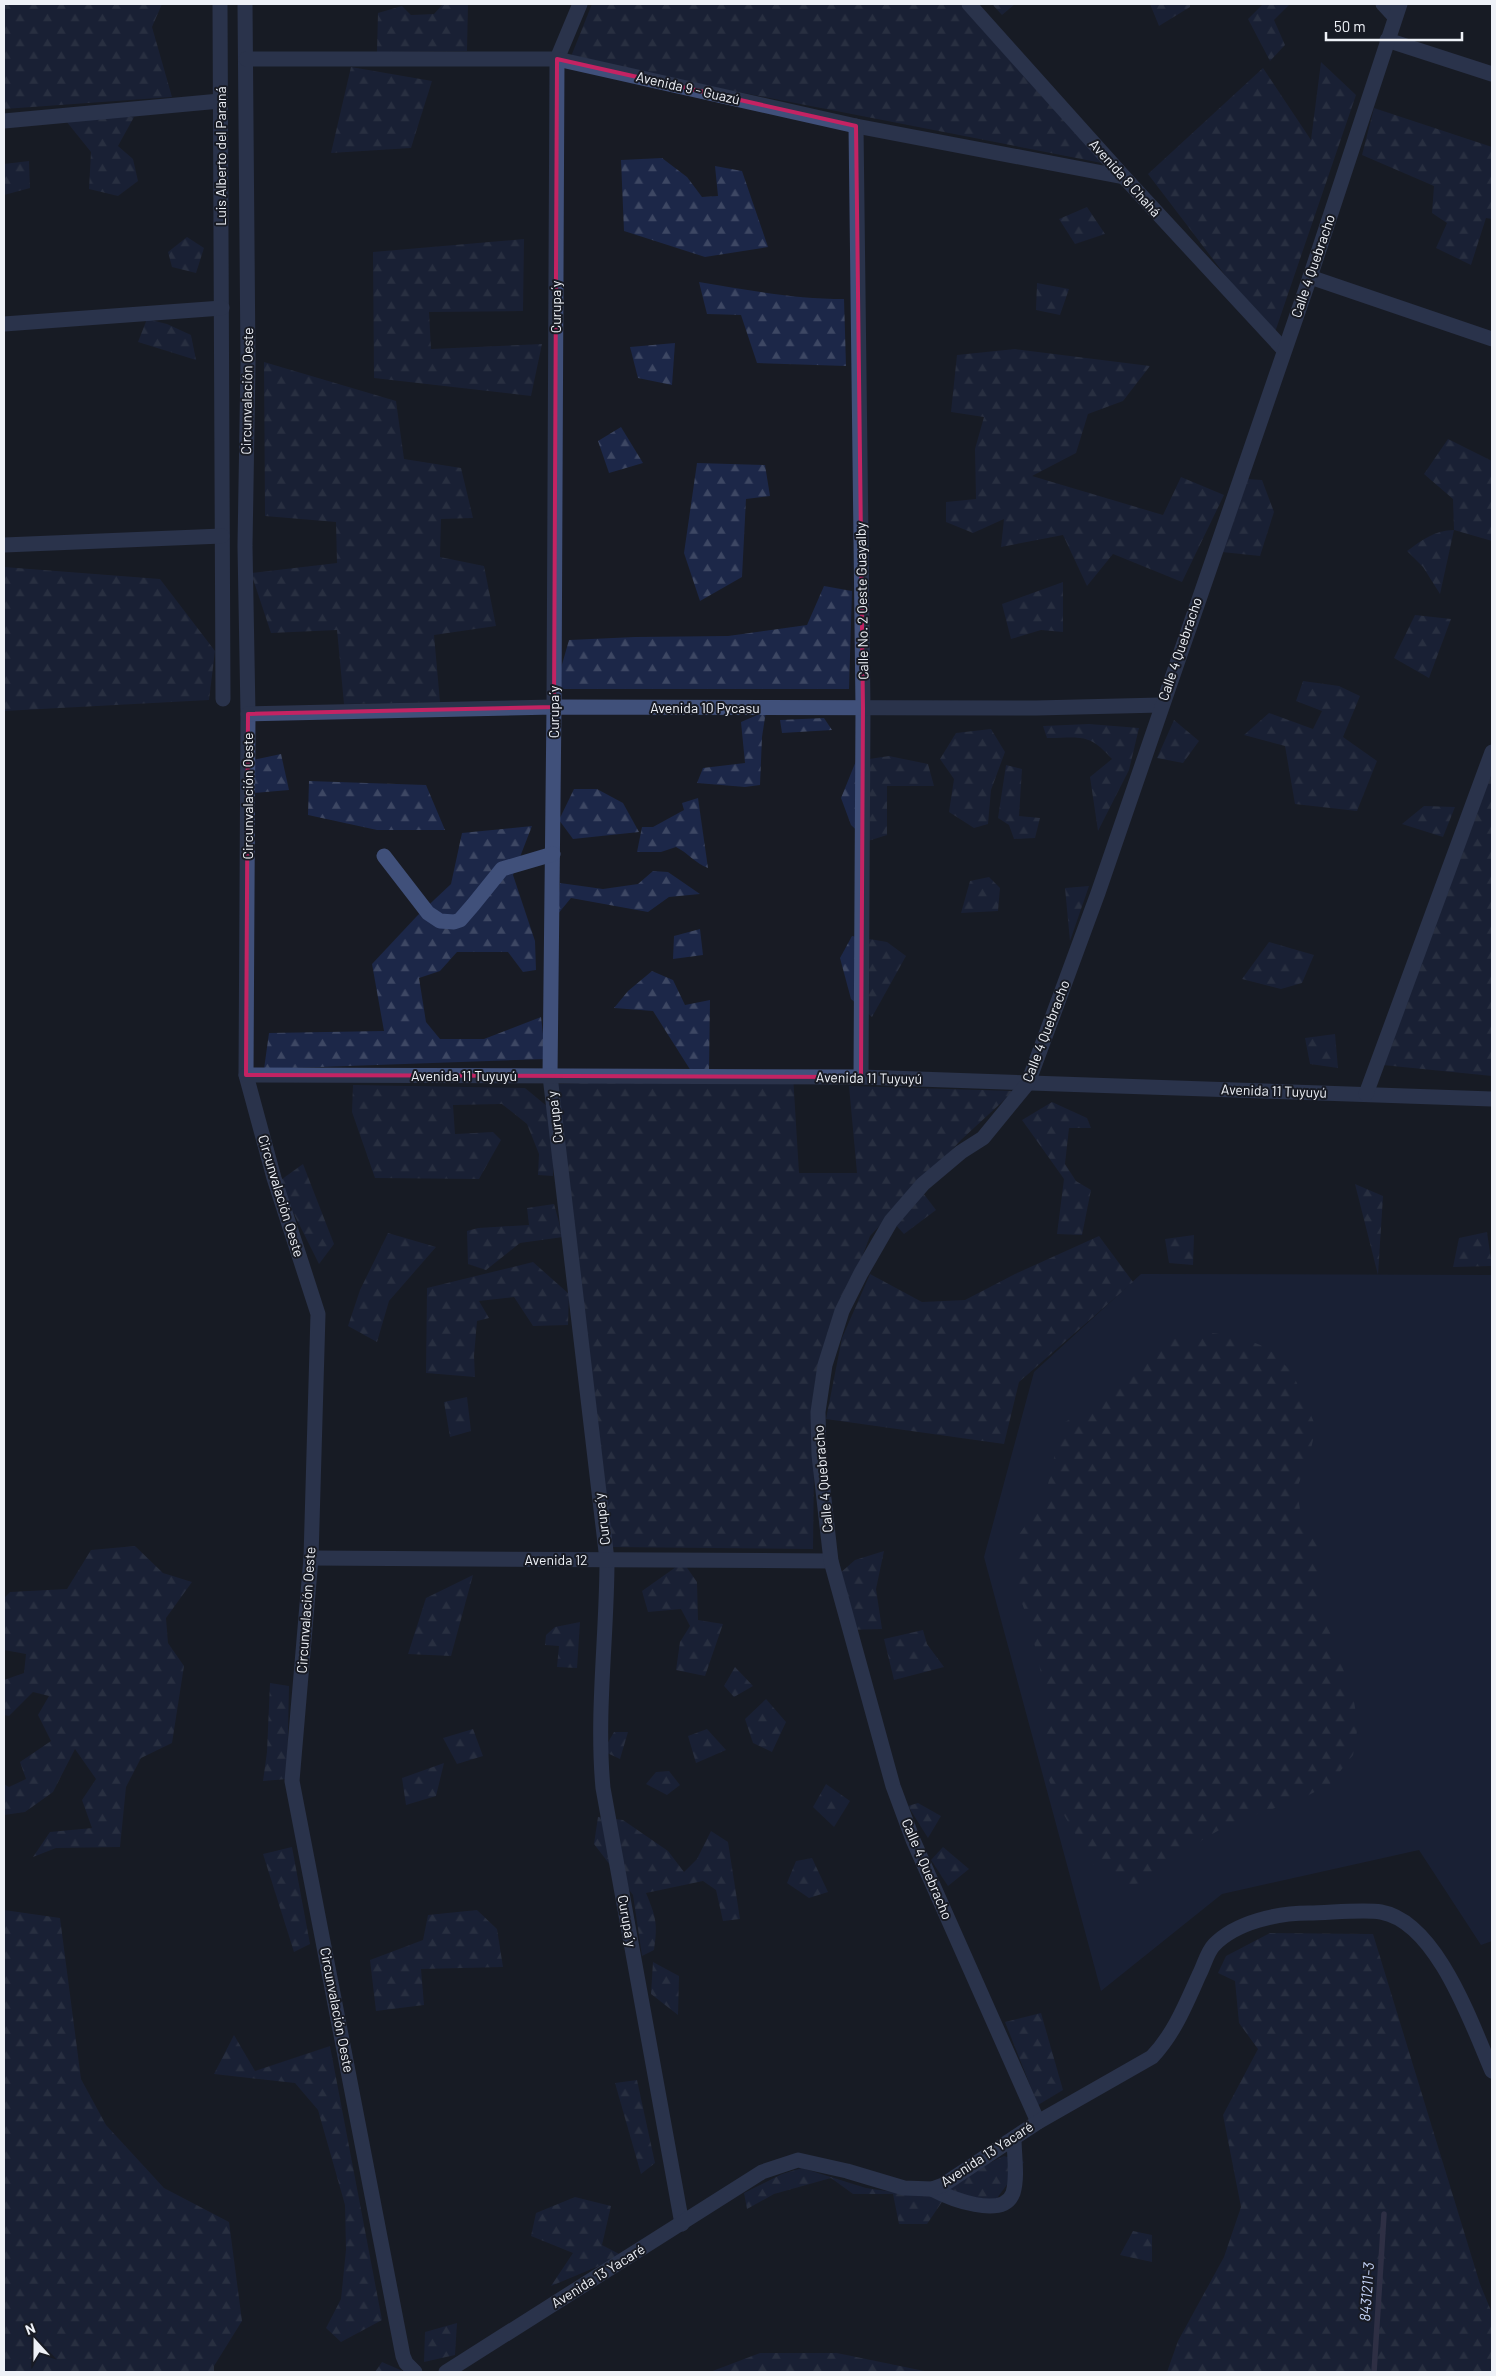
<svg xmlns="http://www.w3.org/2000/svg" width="1496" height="2376" viewBox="0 0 1496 2376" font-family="Barlow,sans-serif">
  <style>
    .green { fill: #1c2748 }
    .forest { fill: url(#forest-firs) }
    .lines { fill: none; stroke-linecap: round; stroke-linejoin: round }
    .stream { stroke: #49486c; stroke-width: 5.5 }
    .minor { stroke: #40507a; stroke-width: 15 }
    .marked { fill: none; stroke: #c42363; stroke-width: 4; stroke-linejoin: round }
    .labels { text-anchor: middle; stroke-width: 4; stroke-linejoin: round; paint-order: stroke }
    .street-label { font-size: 14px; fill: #eef1f7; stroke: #181b24 }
    .water-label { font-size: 15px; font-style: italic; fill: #c6d4f8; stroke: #181b24 }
  </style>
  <defs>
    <pattern id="forest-firs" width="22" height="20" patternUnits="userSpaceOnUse" patternTransform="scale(1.25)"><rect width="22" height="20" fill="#1c2748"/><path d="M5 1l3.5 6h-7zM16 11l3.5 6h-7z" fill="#3d4763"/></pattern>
  </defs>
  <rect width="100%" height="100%" fill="#181b24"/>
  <polygon class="green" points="1141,1274 1492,1275 1492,1941 1481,1945 1419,1850 1222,1894 1101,1991 984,1557 1034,1372"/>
  <g class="forest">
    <polygon points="4,4 162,4 152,27 172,97 4,109"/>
    <polygon points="443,4 468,4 467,51 377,52 378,13 402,6 411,15 434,14"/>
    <polygon points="592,4 963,4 1107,164 570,59"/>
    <polygon points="992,4 1015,4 1002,15"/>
    <polygon points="1150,4 1190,4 1190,7 1159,26"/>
    <polygon points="1263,4 1290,4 1274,20 1285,45 1270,61 1248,19"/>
    <polygon points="1321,62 1356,95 1273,338 1148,174 1263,68 1311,140"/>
    <polygon points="351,67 432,81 411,148 331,153"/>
    <polygon points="1374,108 1492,147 1492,219 1486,218 1471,265 1436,248 1447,223 1432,213 1434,186 1362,155"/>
    <polygon points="62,116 134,117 118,146 133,159 138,181 118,196 89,189 91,152"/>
    <polygon points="662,158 687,177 702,197 718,196 715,166 742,171 768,247 705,257 624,231 621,160"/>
    <polygon points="29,161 30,188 4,195 4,164"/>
    <polygon points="1087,207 1105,234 1075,244 1059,219"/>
    <polygon points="187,237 204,248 196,273 172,267 168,252"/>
    <polygon points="524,239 523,311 429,312 431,349 542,344 531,396 374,378 373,252"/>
    <path d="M699,282C748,290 795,299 844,299L846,366L757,363L741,315L707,314Z"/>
    <polygon points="1037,283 1069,289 1060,315 1036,310"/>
    <polygon points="147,319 167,324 191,335 196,360 138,342"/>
    <polygon points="675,343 672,385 638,378 630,347"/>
    <polygon points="1015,349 1150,366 1123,401 1088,414 1076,453 1032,476 1163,515 1181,477 1224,495 1182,582 1113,554 1087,586 1063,535 1001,547 1004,519 973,533 946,522 946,502 976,499 975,449 984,417 951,412 957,355"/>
    <polygon points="264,362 396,401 404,459 461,468 473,518 441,519 440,557 484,566 496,626 434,635 440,702 344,704 337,630 271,633 251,573 337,563 336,522 265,516"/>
    <polygon points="621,427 643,463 609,473 598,441"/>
    <path d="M1448,439L1492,461V541L1454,530L1440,594L1423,567L1407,551C1422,540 1435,530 1454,530L1453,499L1424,474Z"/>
    <polygon points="697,463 765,465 770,496 746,499 742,577 700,601 684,553"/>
    <polygon points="1247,479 1262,480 1274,512 1260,556 1222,552"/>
    <polygon points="4,567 160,579 215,651 209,700 4,711"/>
    <polygon points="1063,582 1063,632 1041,630 1011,639 1002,604"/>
    <polygon points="824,586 852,591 849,689 555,689 569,640 635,637 728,636 807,625"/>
    <polygon points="1415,615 1451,619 1429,678 1394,658"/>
    <polygon points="1303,681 1339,686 1360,696 1343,737 1377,761 1357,811 1295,804 1285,746 1244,735 1269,713 1313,729 1322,711 1296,701"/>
    <polygon points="766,711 762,737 760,785 745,787 697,783 703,768 745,763 741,722"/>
    <polygon points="824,718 832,730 782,733 780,720"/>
    <polygon points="1174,720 1199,741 1183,763 1157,758"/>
    <path d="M1089,724L1139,728L1129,770L1098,831L1090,777L1112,759C1088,732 1081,738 1047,738L1043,726Z"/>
    <polygon points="991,729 1005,752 991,790 988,824 974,828 949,812 954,779 940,759 956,733"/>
    <polygon points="281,754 289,790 253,793 253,760"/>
    <polygon points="889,756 928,764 934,786 887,786 887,835 868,841 851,825 841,798 856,761"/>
    <polygon points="1492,759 1492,1076 1383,1065"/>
    <polygon points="1006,765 1022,769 1019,816 1040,818 1035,838 1014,839 1009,825 998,818"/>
    <polygon points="309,781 426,785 445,830 377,830 308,815"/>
    <polygon points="574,789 597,789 623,803 639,832 573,839 559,820"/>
    <path d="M698,798L708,868C695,863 688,853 676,847L661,852H637L642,827H653L684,810L682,803Z"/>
    <polygon points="1424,806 1455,807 1443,837 1402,824"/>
    <polygon points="532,826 513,875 535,941 536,970 523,972 508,952 457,952 440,971 419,978 426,1022 440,1039 484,1039 541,1017 546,1059 264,1069 269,1033 384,1031 372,964 417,916 451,884 462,833"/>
    <polygon points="653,871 668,872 700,894 669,897 648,912 571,898 557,915 560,883 603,889 638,884"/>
    <polygon points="989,877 1000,888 998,911 961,913 970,881"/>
    <polygon points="1089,886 1070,941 1065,888"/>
    <polygon points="700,929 703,955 673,959 674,936"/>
    <polygon points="852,936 887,942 906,956 872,1017 851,999 840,958"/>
    <polygon points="1269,942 1314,955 1302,983 1281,989 1242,979"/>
    <polygon points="652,971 673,980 685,1005 710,1000 709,1072 691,1071 653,1011 614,1008 628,991"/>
    <polygon points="1335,1034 1338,1068 1310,1064 1305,1038"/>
    <polygon points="793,1075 799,1173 857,1173 849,1086 1014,1091 962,1139 870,1236 815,1381 813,1549 609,1547 557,1084"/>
    <polygon points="353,1085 525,1088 554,1112 553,1176 538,1175 539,1154 527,1124 502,1104 453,1105 455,1134 493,1132 501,1140 479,1179 375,1178 352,1112"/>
    <polygon points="1052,1102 1087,1118 1091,1128 1069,1128 1065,1164 1076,1181 1091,1190 1082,1235 1057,1234 1064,1179 1022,1120"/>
    <polygon points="303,1164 334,1244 319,1264 278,1182"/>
    <polygon points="1355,1184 1383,1196 1378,1275"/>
    <polygon points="920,1189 936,1210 904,1234 892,1221"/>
    <polygon points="554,1204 563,1237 520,1243 486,1270 468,1264 467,1231 478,1228 529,1225 527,1208"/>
    <polygon points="1487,1232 1492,1266 1453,1267 1459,1238"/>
    <polygon points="388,1233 436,1247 389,1301 377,1342 348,1326 360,1290"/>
    <polygon points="1194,1235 1193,1265 1169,1263 1165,1239"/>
    <polygon points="1099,1236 1133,1282 1019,1382 1004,1444 826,1419 842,1338 870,1274 922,1302 965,1300 1015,1274"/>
    <polygon points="533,1262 569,1294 568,1325 533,1326 514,1297 479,1301 489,1318 477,1321 474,1356 475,1377 426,1373 427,1288"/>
    <polygon points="1213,1333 1242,1338 1268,1348 1292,1372 1316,1427 1309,1457 1297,1488 1301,1518 1319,1541 1322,1574 1321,1608 1353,1696 1358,1725 1353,1755 1330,1784 1299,1800 1233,1822 1202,1840 1177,1859 1152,1882 1118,1886 1092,1863 1060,1808 1049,1780 1042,1748 1047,1719 1044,1686 1030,1625 1019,1595 1015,1566 1018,1536 1035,1511 1048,1484 1062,1424 1113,1393 1130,1368 1152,1347 1182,1336"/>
    <polygon points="467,1397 471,1431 450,1437 444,1402"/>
    <polygon points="135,1546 163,1573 192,1582 166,1618 168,1643 184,1666 172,1743 141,1758 126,1787 120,1847 56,1848 33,1857 50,1832 92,1828 82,1800 96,1779 75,1749 53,1792 25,1812 4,1815 4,1784 9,1787 26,1779 20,1762 51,1741 38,1715 49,1696 33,1692 9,1716 4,1715 4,1680 24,1673 26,1654 4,1650 4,1598 10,1592 67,1589 91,1550"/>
    <polygon points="884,1551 876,1589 882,1629 847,1630 839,1574 855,1560"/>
    <polygon points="683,1562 697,1582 698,1620 723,1624 705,1676 676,1670 680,1642 690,1626 681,1609 648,1612 642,1591"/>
    <polygon points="473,1575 451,1656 408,1654 426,1598"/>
    <polygon points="580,1622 577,1668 557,1667 559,1646 545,1645 546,1635 555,1627"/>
    <polygon points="923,1630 927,1644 944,1667 894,1680 884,1639"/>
    <polygon points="735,1667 753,1686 734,1697 724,1686"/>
    <polygon points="270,1683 289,1686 287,1779 263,1781 267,1752"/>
    <polygon points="766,1699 786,1722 772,1752 753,1743 745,1719"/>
    <polygon points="473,1729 483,1756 457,1764 443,1738"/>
    <polygon points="707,1729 726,1750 696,1763 688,1736"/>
    <polygon points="614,1732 628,1732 620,1759 603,1751"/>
    <polygon points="444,1763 436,1796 406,1805 402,1778"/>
    <polygon points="669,1771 680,1785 667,1795 646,1784 656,1772"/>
    <polygon points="826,1784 850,1801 834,1827 813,1807"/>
    <polygon points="918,1803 941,1816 928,1838 908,1806"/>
    <path d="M598,1817L623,1820L668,1851L684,1872L697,1859L711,1831L728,1842L740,1919L723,1921L716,1890L703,1881L646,1893C656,1917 658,1924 654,1950L642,1956L633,1895L594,1844Z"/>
    <polygon points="292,1847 310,1944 294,1952 263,1854"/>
    <polygon points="943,1847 969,1869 948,1886 931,1860"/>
    <polygon points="812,1858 828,1892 809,1898 787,1883 796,1861"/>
    <polygon points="4,1910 60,1918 81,2079 106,2125 164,2188 229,2222 242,2321 214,2366 214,2372 4,2372"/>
    <polygon points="477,1910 497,1929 503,1967 421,1969 424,2005 376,2011 370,1960 423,1940 428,1915"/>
    <polygon points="1270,1933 1373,1934 1480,2284 1492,2313 1492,2372 1167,2372 1178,2341 1224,2257 1241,2207 1223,2115 1258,2049 1239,2023 1235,1981 1218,1973 1226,1956"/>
    <polygon points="653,1962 679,1976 678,2015 651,1994"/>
    <polygon points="1041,2013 1063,2090 1038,2105 1005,2022"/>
    <polygon points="234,2035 255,2071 330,2046 382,2320 341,2342 326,2328 341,2299 346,2250 345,2205 318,2110 295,2083 214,2074"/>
    <polygon points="637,2080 655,2163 641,2174 615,2083"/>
    <polygon points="1004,2156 1024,2162 991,2206 944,2199 927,2224 899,2224 893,2194 853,2194 831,2178 774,2194 747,2209 744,2193 782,2174 802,2168 866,2188 922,2196"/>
    <polygon points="575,2197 611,2206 602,2245 623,2256 551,2286 573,2253 531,2236 536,2213"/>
    <polygon points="1133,2231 1152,2235 1152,2262 1120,2255"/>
    <polygon points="457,2323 455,2355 424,2362 425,2332"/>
    <polygon points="760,2353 837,2353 929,2372 710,2372"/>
    <polygon points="382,2362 405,2372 375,2372"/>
  </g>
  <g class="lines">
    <polyline class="stream" points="1374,2372 1384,2214"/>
    <g class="minor">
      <polyline points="220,4 223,699"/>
      <polyline points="245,4 248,364 245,546 248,714 246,1075 274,1178 318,1314 311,1558 292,1781 403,2356 406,2363 415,2372"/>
      <path d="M580,4L557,59L554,707L550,1076L607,1560C607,1636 596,1713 603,1788L682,2224"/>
      <polyline points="969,4 1124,177 1284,350"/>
      <polyline points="1383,4 1395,17"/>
      <polyline points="1387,40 1492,74"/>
      <polyline points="246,59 557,59 856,126 1124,177"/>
      <polyline points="4,121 220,101"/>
      <polyline points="856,126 863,708 861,1077"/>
      <polyline points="1310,277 1492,339"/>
      <polyline points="4,324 222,308"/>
      <polyline points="4,545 222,536"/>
      <polyline points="248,714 554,707 1036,708 1161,705"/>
      <polyline points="384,856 428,913 440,921 454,922 460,920 473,905 502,869 553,854"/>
      <polyline points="246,1075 861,1077 1492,1099"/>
      <polyline points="1366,1094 1492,752"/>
      <polyline points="311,1558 831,1561"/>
      <polyline points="1038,2122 913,1840 893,1786 831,1561 819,1455 818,1412 825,1365 842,1311 861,1273 891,1221 923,1184 961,1152 983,1138 1028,1083 1098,893 1310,277 1400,4"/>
      <path d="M932,2189C949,2198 1003,2220 1013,2193C1018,2177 1014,2155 1014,2138"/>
      <path d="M446,2372L762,2172L798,2160L847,2171L904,2188L932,2189L943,2185L1038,2122L1152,2057C1174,2034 1186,2004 1199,1975C1204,1966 1207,1952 1214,1945C1236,1922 1278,1913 1309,1913C1328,1913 1363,1909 1381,1912C1437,1922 1472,2025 1492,2071"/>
    </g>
  </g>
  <path d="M0 0H1496V2376H0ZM557,59L856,126L863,708L861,1077L246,1075L248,714L554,707Z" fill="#181b24" fill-opacity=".55" fill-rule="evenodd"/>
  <path class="marked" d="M557,59L856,126L863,708L861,1077L246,1075L248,714L554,707Z"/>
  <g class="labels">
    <g class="street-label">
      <text transform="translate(688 88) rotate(13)" y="5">Avenida 9 - Guazú</text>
      <text transform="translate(221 156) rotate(-90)" y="5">Luis Alberto del Paraná</text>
      <text transform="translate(1125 178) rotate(48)" y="5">Avenida 8 Chahá</text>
      <text transform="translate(1313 266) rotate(-71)" y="5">Calle 4 Quebracho</text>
      <text transform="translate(556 307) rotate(-90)" y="5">Curupa´y</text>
      <text transform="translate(247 391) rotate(-89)" y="5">Circunvalación Oeste</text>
      <text transform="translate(862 601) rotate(-91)" y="5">Calle No. 2 Oeste Guayalby</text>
      <text transform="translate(1180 649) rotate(-71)" y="5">Calle 4 Quebracho</text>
      <text x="705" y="713">Avenida 10 Pycasu</text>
      <text transform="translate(554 712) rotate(-90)" y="5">Curupa´y</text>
      <text transform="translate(248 796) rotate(-90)" y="5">Circunvalación Oeste</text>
      <text transform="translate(1046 1031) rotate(-69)" y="5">Calle 4 Quebracho</text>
      <text x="464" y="1081">Avenida 11 Tuyuyú</text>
      <text transform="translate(869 1078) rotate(1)" y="5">Avenida 11 Tuyuyú</text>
      <text transform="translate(1274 1091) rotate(2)" y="5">Avenida 11 Tuyuyú</text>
      <text transform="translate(555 1117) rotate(-97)" y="5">Curupa´y</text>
      <text transform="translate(281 1196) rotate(73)" y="5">Circunvalación Oeste</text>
      <text transform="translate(823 1479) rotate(-95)" y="5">Calle 4 Quebracho</text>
      <text transform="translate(602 1519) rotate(-97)" y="5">Curupa´y</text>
      <text x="556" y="1565">Avenida 12</text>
      <text transform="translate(306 1610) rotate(-86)" y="5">Circunvalación Oeste</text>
      <text transform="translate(927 1869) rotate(67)" y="5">Calle 4 Quebracho</text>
      <text transform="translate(627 1921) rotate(80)" y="5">Curupa´y</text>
      <text transform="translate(337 2010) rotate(79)" y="5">Circunvalación Oeste</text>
      <text transform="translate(987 2154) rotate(-33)" y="5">Avenida 13 Yacaré</text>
      <text transform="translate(598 2276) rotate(-32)" y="5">Avenida 13 Yacaré</text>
    </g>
    <g class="water-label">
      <text transform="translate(1367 2292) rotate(-86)" y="5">8431211-3</text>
    </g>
  </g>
  <rect width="1496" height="2376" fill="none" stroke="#eef1f7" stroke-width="10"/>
  <g transform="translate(35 2341) rotate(339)" stroke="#181b24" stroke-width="4" paint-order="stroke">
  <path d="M0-4L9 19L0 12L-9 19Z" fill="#eef1f7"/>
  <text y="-8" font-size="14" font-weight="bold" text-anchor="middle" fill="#eef1f7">N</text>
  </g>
  <path d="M1326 32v8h136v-8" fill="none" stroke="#eef1f7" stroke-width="2.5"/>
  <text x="1334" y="32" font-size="15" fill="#eef1f7" stroke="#181b24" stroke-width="4" paint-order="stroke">50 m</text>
</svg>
